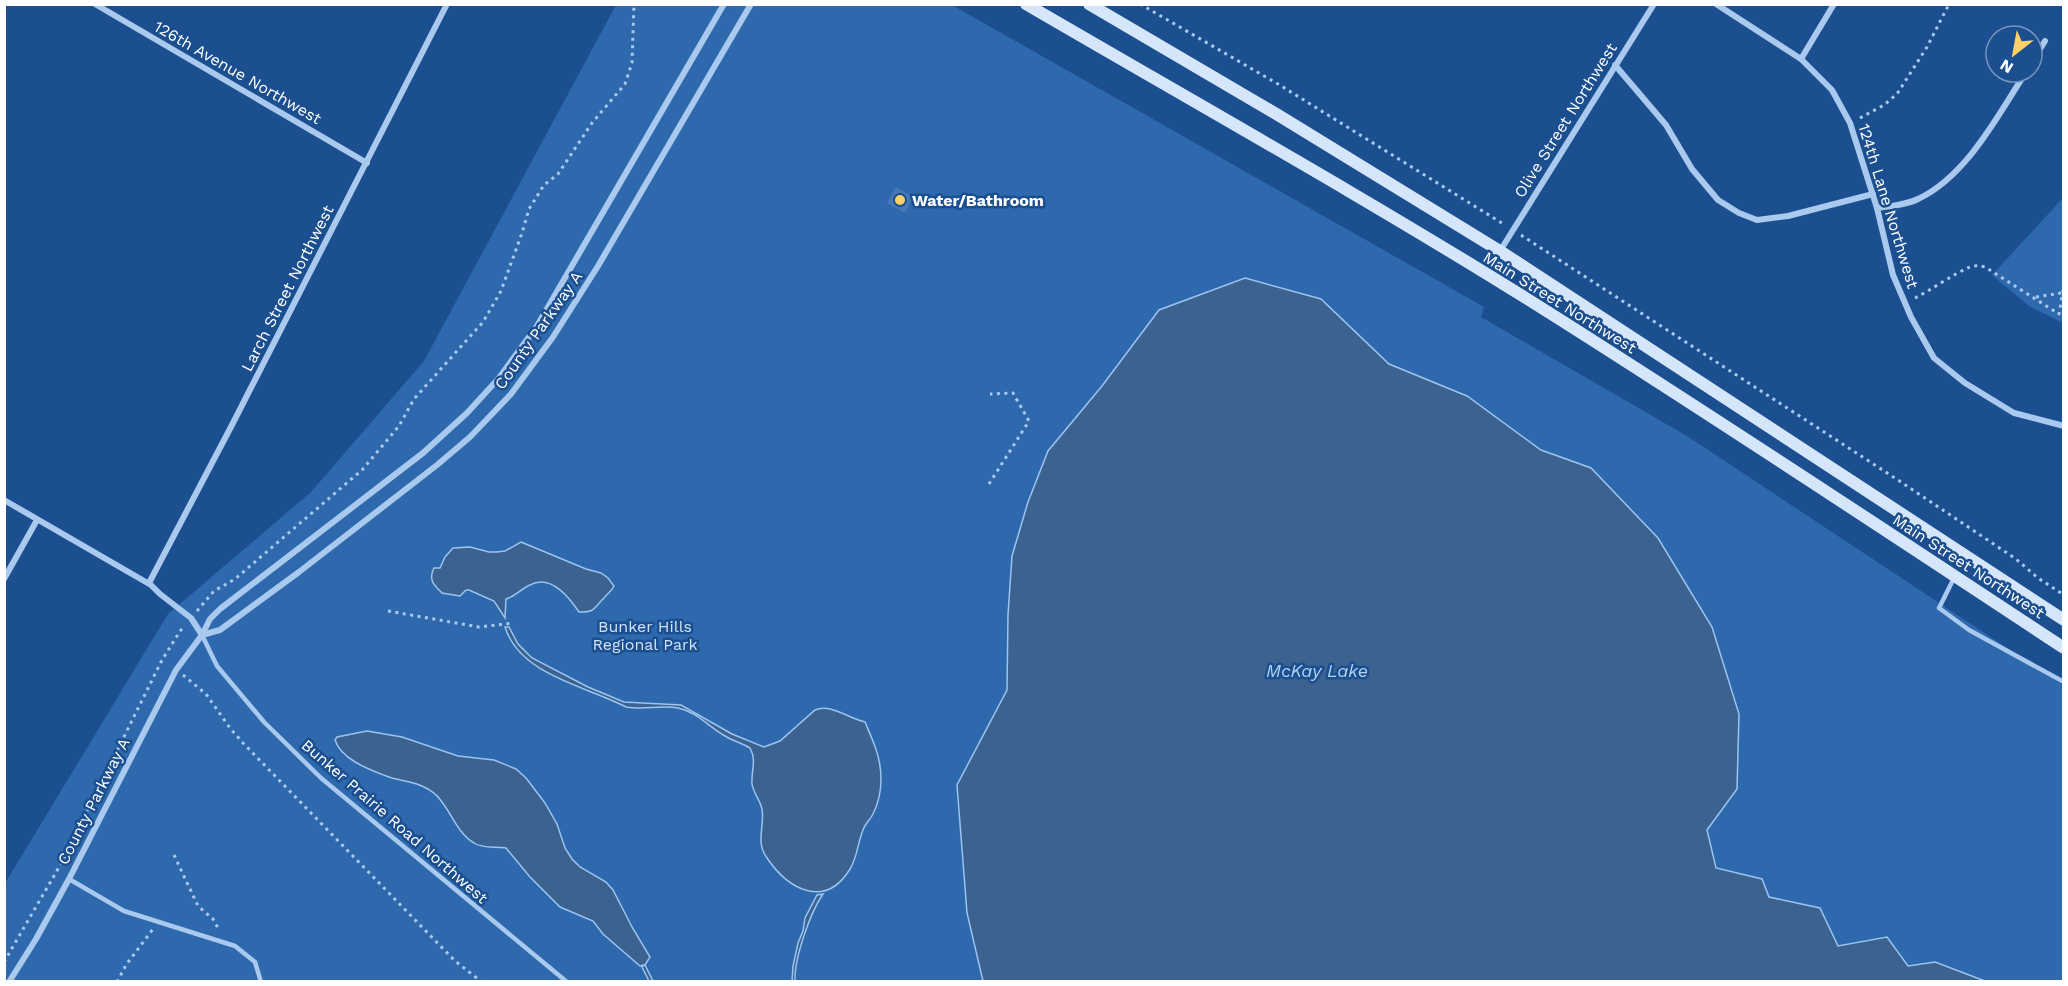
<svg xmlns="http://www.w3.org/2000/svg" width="2068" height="986" viewBox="0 0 2068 986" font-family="'Work Sans',sans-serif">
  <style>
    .green { fill: #2e69ad }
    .water { fill: #3c6290; stroke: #9cc4f0; stroke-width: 1.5 }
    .building { fill: #4478b7 }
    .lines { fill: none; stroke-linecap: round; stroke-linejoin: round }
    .path { stroke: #a9c9ee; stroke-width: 3; stroke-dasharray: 3 4.5; stroke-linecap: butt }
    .lane { stroke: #a9c9ee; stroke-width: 4.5 }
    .street { stroke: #a9c9ee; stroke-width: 6 }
    .secondary { stroke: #d6e6fa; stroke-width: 12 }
    .poi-dot { fill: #ffd166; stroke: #1b4f8f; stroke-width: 2 }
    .labels { text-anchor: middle; stroke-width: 5; stroke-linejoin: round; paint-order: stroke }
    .street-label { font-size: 16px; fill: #fff; stroke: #1b4f8f }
    .poi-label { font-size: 16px; font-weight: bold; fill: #fff; stroke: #1b4f8f; text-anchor: start }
    .park-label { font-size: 16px; fill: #cfe3fa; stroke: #1b4f8f }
    .water-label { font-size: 18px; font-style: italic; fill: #b5d3f5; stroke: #1b4f8f }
  </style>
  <rect width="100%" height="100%" fill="#1b4f8f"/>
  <g class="green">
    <polygon points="616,5 952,5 1484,307 1481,317 1687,436 2063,685 2063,981 1985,981 1935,962 1908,966 1886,937 1838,946 1820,908 1769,897 1762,879 1715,868 1707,830 1737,789 1591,468 1541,450 1467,396 1267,981 5,981 4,885 168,614 311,492 424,361"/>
    <polygon points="2063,198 2063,323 2029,306 1992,275"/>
  </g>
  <g class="water">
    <polygon points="1245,278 1321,299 1389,364 1467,396 1541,450 1591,468 1658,538 1712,627 1739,714 1737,789 1707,830 1716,868 1762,879 1769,897 1820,908 1838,946 1887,937 1908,966 1935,962 1985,981 983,981 967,913 957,785 1007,690 1008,615 1012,556 1028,502 1048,451 1102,386 1159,310"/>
    <path d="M521,542L586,569L601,573L608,578L614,586C611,592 608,593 604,598C594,607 596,613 579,612C569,597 550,574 530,585C521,589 514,597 506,599L505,618L494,601L469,590H466L460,596L442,593C434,585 428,580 434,568H440L445,557L453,548L470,547L489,552H497L505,551Z"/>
    <path d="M505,627H509L518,644L532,658L588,687L624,702L681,705L732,734L764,747L780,741L815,710C831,703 849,719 865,722C873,741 881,757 881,779C881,790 878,804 873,814C870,820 865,824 863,830C858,842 857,858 850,869C825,910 788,889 767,858C755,842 765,826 762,809C760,800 753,792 752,784C751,770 757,761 750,748C742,743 733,741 725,736C709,727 697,712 678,708C661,705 643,710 626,707C586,686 520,675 505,627Z"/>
    <path d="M367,731L402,737L458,756L494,760L516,769L526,778L545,803L557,824L565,848L572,859L580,867L606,882L613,890L632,927L650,957L645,965L653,981H649L642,967L644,965L640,966L603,934L593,921L560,907L530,877L506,848C495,846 483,849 474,843C452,830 449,799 426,788C414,781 399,781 386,776C368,769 341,759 335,740L337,737Z"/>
    <path d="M823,894C810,913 794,959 795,981H792L793,966L798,943L803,931L805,918L817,895Z"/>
  </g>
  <polygon class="building" points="896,187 913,197 905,213 887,203"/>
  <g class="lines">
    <g class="path">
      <polyline points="1140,4 1278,84 1505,225"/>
      <polyline points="1860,118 1884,105 1897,94 1927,47 1949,4"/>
      <polyline points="1521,235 1901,482 2016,559 2038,578 2064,595"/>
      <polyline points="2036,297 2061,293"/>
      <path d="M1915,298C1933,289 1953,274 1970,267C1976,265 1980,266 1985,267L2059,314L2064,284"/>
      <polyline points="989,484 1029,421 1013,393 990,394"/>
      <polyline points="197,611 214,591 235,579 362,470 399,426 414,399 483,322 501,291 522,233 529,209 544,185 558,174 592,123 625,84 632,63 634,4"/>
      <polyline points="388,611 479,627 513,623"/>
      <polyline points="183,675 206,694 230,728 243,743 455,961 482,982"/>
      <polyline points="174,855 198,906 213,919 219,930"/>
      <polyline points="4,962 62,862 162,660 184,625"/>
      <polyline points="117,982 126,965 153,929"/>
    </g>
    <g class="lane">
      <polyline points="1955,576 1939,608 1969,630 2064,682"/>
      <polyline points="202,635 217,666 264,722 321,778 567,982"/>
      <polyline points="69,879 124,911 235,946 255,962 261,982"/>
    </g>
    <g class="street">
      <polyline points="95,4 367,163"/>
      <polyline points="1716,4 1801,59 1832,90 1850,123 1877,208 1893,275 1911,317 1934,358 1965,383 2014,413 2064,426"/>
      <polyline points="1801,59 1834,4"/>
      <polyline points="2032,62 2045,41"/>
      <polyline points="1615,65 1666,125 1692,169 1718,200 1739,213 1757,220 1788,216 1873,194"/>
      <path d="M1877,208C1890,206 1907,205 1918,199C1967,176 1998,115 2026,72"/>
      <polyline points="1500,251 1654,4"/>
      <polyline points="4,500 151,585 160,594 191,618 202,635"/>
      <polyline points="4,579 37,520"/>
      <polyline points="149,583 233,423 447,4"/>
      <polyline points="202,635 220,630 235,619 299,572 437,465 470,437 511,394 553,337 598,266 751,4"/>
      <polyline points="9,982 36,939 69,879 176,670 202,635 210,619 220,609 423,453 467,413 499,378 537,326 724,4"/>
    </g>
    <g class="secondary">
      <path d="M1026,4C1194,102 1364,197 1529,300C1709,413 1886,531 2064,648"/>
      <polyline points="1089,4 1278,115 1500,251 2064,620"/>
    </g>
  </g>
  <circle class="poi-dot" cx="900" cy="200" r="6"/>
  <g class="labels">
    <g class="street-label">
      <text transform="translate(238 72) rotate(30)" y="6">126th Avenue Northwest</text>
      <text transform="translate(1565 120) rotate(-58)" y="6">Olive Street Northwest</text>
      <text transform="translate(1889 206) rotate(73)" y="6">124th Lane Northwest</text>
      <text transform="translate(287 288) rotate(-63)" y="6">Larch Street Northwest</text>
      <text transform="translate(1560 302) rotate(32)" y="6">Main Street Northwest</text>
      <text transform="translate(538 330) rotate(-55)" y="6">County Parkway A</text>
      <text transform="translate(1969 566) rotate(33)" y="6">Main Street Northwest</text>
      <text transform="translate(93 801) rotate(-63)" y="6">County Parkway A</text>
      <text transform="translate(395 821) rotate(41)" y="6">Bunker Prairie Road Northwest</text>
    </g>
    <g class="poi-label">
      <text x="912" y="206">Water/Bathroom</text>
    </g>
    <g class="park-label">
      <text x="645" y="632">Bunker Hills<tspan x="645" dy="18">Regional Park</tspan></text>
    </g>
    <g class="water-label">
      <text x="1317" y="677">McKay Lake</text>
    </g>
  </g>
  <rect width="2068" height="986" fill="none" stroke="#ffffff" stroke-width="12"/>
  <g transform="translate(2014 54) rotate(211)"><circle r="28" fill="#1b4f8f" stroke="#7695bc" stroke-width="1.5"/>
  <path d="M0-4.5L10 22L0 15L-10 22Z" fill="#ffd166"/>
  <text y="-9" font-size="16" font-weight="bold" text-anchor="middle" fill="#ffffff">N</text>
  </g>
</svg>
